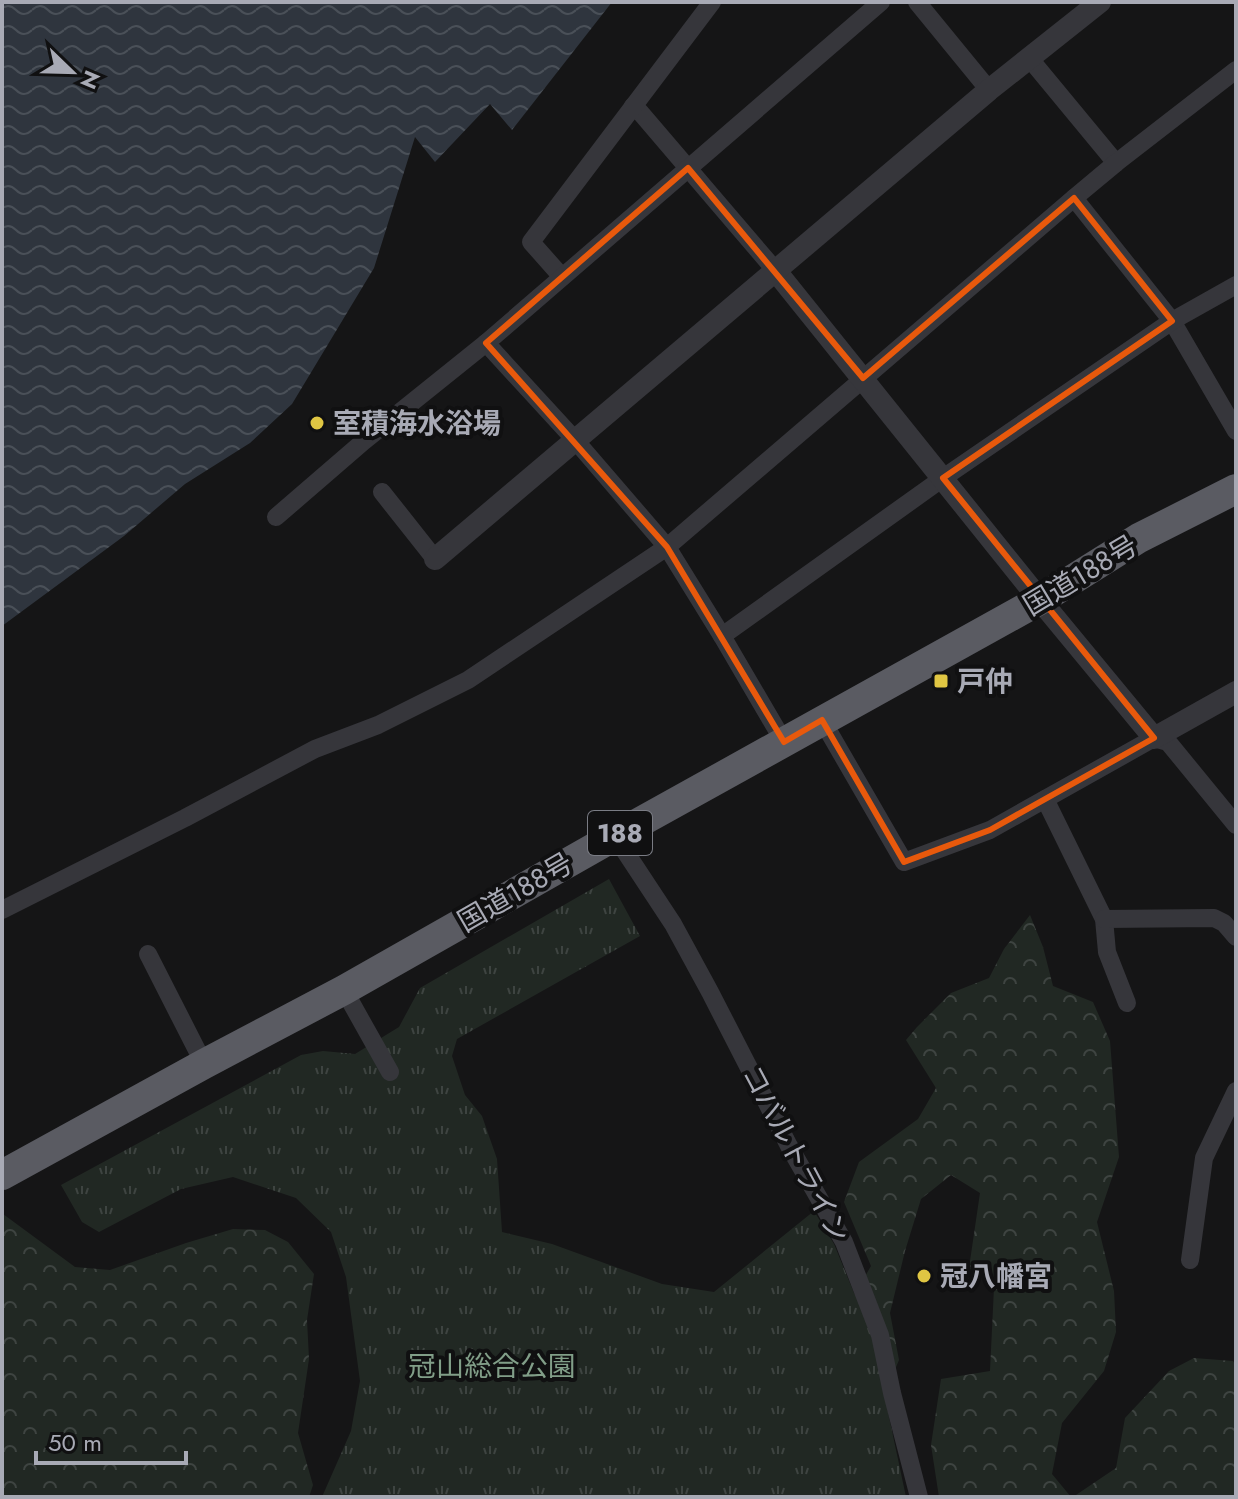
<svg xmlns="http://www.w3.org/2000/svg" width="1238" height="1499" viewBox="0 0 1238 1499" font-family="Jost,'Noto Sans JP',sans-serif">
  <style>
    .forest { fill: url(#forest-crowns) }
    .park { fill: url(#park-tufts) }
    .water { fill: url(#water-waves) }
    .lines { fill: none; stroke-linecap: round; stroke-linejoin: round }
    .minor { stroke: #36363b; stroke-width: 18 }
    .tertiary { stroke: #36363b; stroke-width: 22 }
    .trunk { stroke: #5a5b62; stroke-width: 30 }
    .marked { fill: none; stroke: #e8590c; stroke-width: 6; stroke-linejoin: round }
    .poi-dot { fill: #e0c643; stroke: #101011; stroke-width: 3 }
    .labels { text-anchor: middle; stroke-width: 8; stroke-linejoin: round; paint-order: stroke }
    .shield { fill: #101011; stroke: #7a7c84; stroke-width: 2 }
    .shield-label { font-size: 26px; font-weight: bold; fill: #a8aab5 }
    .poi-label { font-size: 28px; font-weight: bold; fill: #a8aab5; stroke: #101011; text-anchor: start }
    .street-label { font-size: 28px; fill: #a8aab5; stroke: #101011 }
    .park-label { font-size: 28px; fill: #819e88; stroke: #101011 }
  </style>
  <defs>
    <pattern id="forest-crowns" width="20" height="18" patternUnits="userSpaceOnUse" patternTransform="scale(2)"><rect width="20" height="18" fill="#212823"/><path d="M2 6a3 3 0 1 1 6 0M12 15a3 3 0 1 1 6 0" fill="none" stroke="#3e4441"/></pattern>
    <pattern id="park-tufts" width="24" height="20" patternUnits="userSpaceOnUse" patternTransform="scale(2)"><rect width="24" height="20" fill="#212823"/><path d="M3 7l-1-3M5 7V3M7 7l1-3M15 17l-1-3M17 17v-4M19 17l1-3" fill="none" stroke="#3e4441"/></pattern>
    <pattern id="water-waves" width="16" height="10" patternUnits="userSpaceOnUse" patternTransform="scale(2)"><rect width="16" height="10" fill="#2f353e"/><path d="M0 5q4-4 8 0t8 0" fill="none" stroke="#4a5058"/></pattern>
  </defs>
  <rect width="100%" height="100%" fill="#151516"/>
  <g class="forest">
    <polygon points="1030,915 1043,947 1053,986 1093,1002 1110,1041 1119,1157 1097,1222 1114,1291 1116,1332 1104,1371 1062,1423 1052,1474 1071,1497 939,1497 931,1445 941,1379 990,1371 994,1288 969,1268 980,1193 951,1175 921,1199 905,1251 890,1313 899,1360 868,1433 841,1318 871,1266 844,1202 859,1162 918,1119 936,1088 906,1040 917,1027 951,993 989,978 1004,949"/>
    <polygon points="3,1214 75,1267 110,1270 186,1243 233,1229 265,1230 288,1242 314,1274 307,1320 309,1359 298,1433 313,1485 309,1497 2,1497"/>
    <polygon points="1194,1358 1233,1361 1236,1366 1236,1497 1073,1497 1116,1468 1125,1418 1169,1371"/>
  </g>
  <polygon class="park" points="609,879 640,936 457,1039 452,1056 465,1095 482,1116 497,1159 502,1232 552,1244 662,1284 714,1292 814,1211 834,1244 872,1337 906,1497 322,1497 351,1431 360,1381 346,1277 331,1232 296,1198 233,1177 181,1189 99,1232 82,1222 61,1185 301,1055 323,1051 355,1054 399,1027 420,988"/>
  <polygon class="water" points="2,2 612,2 512,130 490,104 435,162 415,137 374,268 292,404 250,443 185,484 124,536 2,626"/>
  <g class="lines">
    <g class="minor">
      <polyline points="917,2 989,90"/>
      <polyline points="1030,59 1116,163"/>
      <polyline points="633,106 640,112 775,270"/>
      <polyline points="1074,198 1172,321 1236,431"/>
      <polyline points="562,277 531,242 712,2"/>
      <polyline points="486,343 575,440 667,547 722,636 784,742"/>
      <polyline points="382,492 435,559"/>
      <polyline points="276,517 364,441 486,343 881,2"/>
      <polyline points="722,636 943,478 1172,321 1236,285"/>
      <polyline points="822,720 904,862 990,830 1154,738 1168,742 1236,825"/>
      <polyline points="1045,799 1104,919 1107,952 1127,1003"/>
      <polyline points="615,836 673,924 710,992 789,1146 844,1242 880,1335 892,1393 919,1497"/>
      <polyline points="2,910 185,818 315,749 378,725 468,680 667,547 1074,198 1116,163 1236,70"/>
      <polyline points="1104,919 1214,918 1224,923 1236,937"/>
      <polyline points="148,954 204,1064"/>
      <polyline points="344,990 390,1072"/>
      <polyline points="1190,1260 1204,1158 1236,1091"/>
    </g>
    <g class="tertiary">
      <polyline points="775,270 1040,600 1154,738 1236,692"/>
      <polyline points="435,559 989,90 1100,2"/>
    </g>
    <polyline class="trunk" points="2,1175 204,1064 344,990 615,836 1040,600 1139,538 1236,489"/>
  </g>
  <path class="marked" d="M688,168L863,378L1074,198L1172,321L943,478L1154,738L990,830L904,862L822,720L784,742L667,547L486,343Z"/>
  <g class="poi-dot">
    <circle cx="317" cy="423" r="8"/>
    <rect x="933" y="673" width="16" height="16" rx="4"/>
    <circle cx="924" cy="1276" r="8"/>
  </g>
  <g class="labels">
    <rect class="shield" x="588" y="811" width="64" height="44" rx="6"/>
    <g class="shield-label">
      <text x="620" y="842">188</text>
    </g>
    <g class="poi-label">
      <text x="333" y="433">室積海水浴場</text>
      <text x="957" y="691">戸仲</text>
      <text x="940" y="1286">冠八幡宮</text>
    </g>
    <g class="street-label">
      <text transform="translate(1080 575) rotate(-31)" y="10">国道188号</text>
      <text transform="translate(515 892) rotate(-30)" y="10">国道188号</text>
      <text transform="translate(796 1154) rotate(62)" y="10">コバルトライン</text>
    </g>
    <g class="park-label">
      <text x="492" y="1376">冠山総合公園</text>
    </g>
  </g>
  <rect width="1238" height="1499" fill="none" stroke="#a8aab5" stroke-width="8"/>
  <g transform="translate(72 72) rotate(113)" stroke="#101011" stroke-width="6" paint-order="stroke">
  <path d="M0-6L14 30L0 20L-14 30Z" fill="#a8aab5"/>
  <text y="-12" font-size="22" font-weight="bold" text-anchor="middle" fill="#a8aab5">N</text>
  </g>
  <path d="M36 1451v12h150v-12" fill="none" stroke="#a8aab5" stroke-width="4"/>
  <text x="48" y="1451" font-size="24" fill="#a8aab5" stroke="#101011" stroke-width="6" paint-order="stroke">50 m</text>
</svg>
